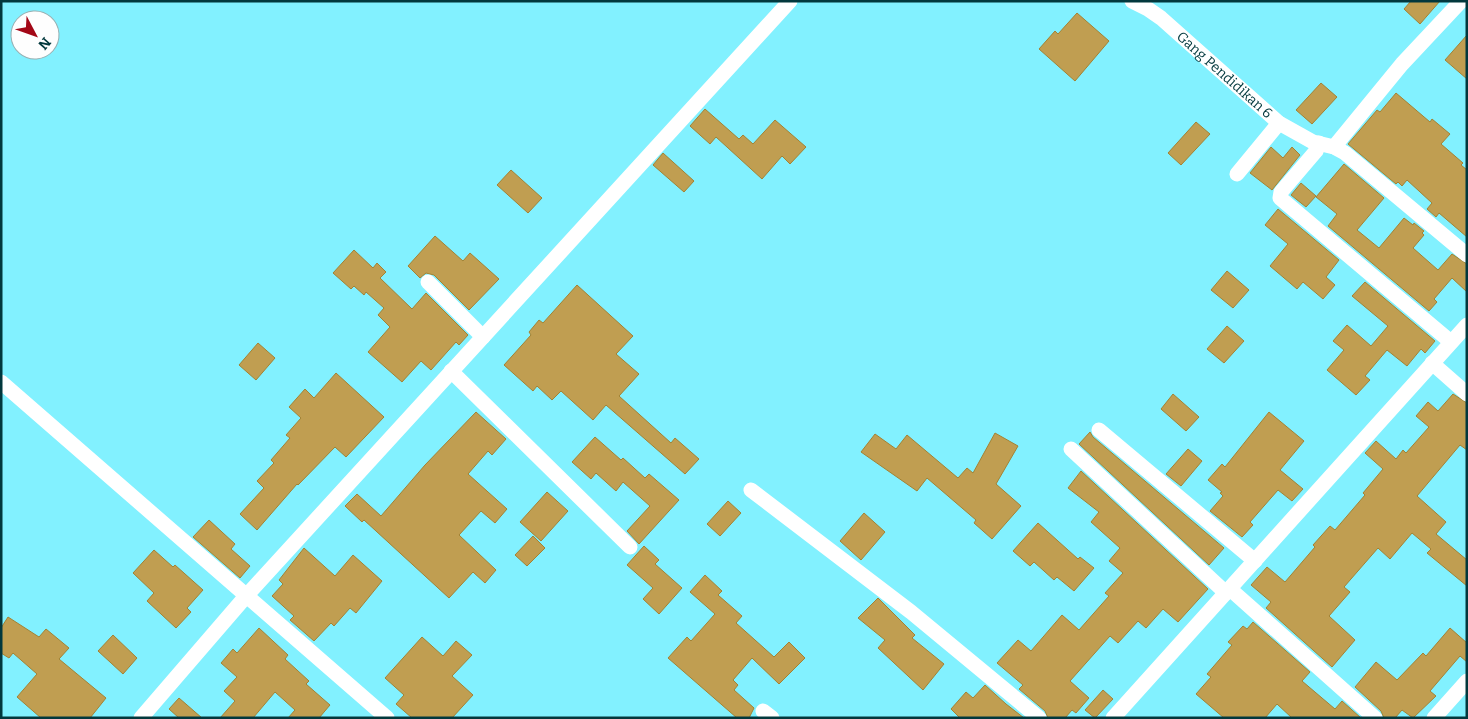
<svg xmlns="http://www.w3.org/2000/svg" width="1468" height="719" viewBox="0 0 1468 719" font-family="Bitter,serif">
  <style>
    .building { fill: #c09e51; stroke: #a38233 }
    .lines { fill: none; stroke-linecap: round; stroke-linejoin: round }
    .minor { stroke: #fff; stroke-width: 15 }
    .labels { text-anchor: middle; stroke-width: 4.5; stroke-linejoin: round; paint-order: stroke }
    .street-label { font-size: 14px; fill: #02383d; stroke: #fefefe }
  </style>
  <rect width="100%" height="100%" fill="#82f1ff"/>
  <g class="building">
    <polygon points="1411,1 1440,1 1420,24 1404,9"/>
    <polygon points="1077,13 1109,41 1075,81 1039,49 1055,31 1058,34"/>
    <polygon points="1467,35 1467,79 1445,60"/>
    <polygon points="1321,83 1337,97 1312,124 1296,110"/>
    <polygon points="1396,93 1430,122 1432,119 1450,134 1441,144 1463,163 1461,165 1467,170 1467,237 1439,213 1436,217 1427,209 1432,203 1407,180 1402,186 1398,182 1396,184 1348,144 1377,110 1380,112"/>
    <polygon points="705,109 739,139 743,135 753,144 775,120 806,147 790,164 782,156 762,179 716,137 710,144 690,126"/>
    <polygon points="1196,122 1210,134 1181,165 1168,153"/>
    <polygon points="1271,147 1283,158 1292,147 1300,155 1272,190 1250,173"/>
    <polygon points="663,153 694,181 684,192 653,165"/>
    <polygon points="1344,164 1384,198 1357,230 1379,248 1404,218 1413,225 1414,223 1424,231 1422,233 1424,235 1413,248 1438,270 1452,254 1467,264 1467,292 1452,278 1434,299 1437,302 1429,311 1328,226 1337,214 1316,197"/>
    <polygon points="511,170 542,198 528,213 497,185"/>
    <polygon points="1301,183 1316,196 1306,207 1291,195"/>
    <polygon points="1278,209 1339,260 1326,277 1335,285 1323,299 1303,282 1297,289 1270,266 1288,244 1265,225"/>
    <polygon points="435,236 463,261 470,253 499,279 469,310 434,275 426,273 420,278 408,266"/>
    <polygon points="354,250 373,268 377,263 386,272 380,278 412,309 426,293 468,335 459,345 456,342 431,370 421,361 402,382 368,352 390,327 378,315 384,308 366,292 364,295 354,286 351,289 333,273"/>
    <polygon points="1227,271 1249,290 1233,308 1211,290"/>
    <polygon points="1365,282 1435,341 1425,353 1421,349 1407,366 1387,350 1365,376 1370,380 1356,395 1327,370 1344,350 1333,341 1347,325 1371,346 1388,326 1352,296"/>
    <polygon points="577,285 633,336 616,354 639,374 619,396 671,443 675,438 699,459 685,474 606,405 593,420 561,391 552,400 537,386 533,391 504,365 531,335 529,332 539,320 543,323"/>
    <polygon points="1227,326 1244,341 1224,363 1207,349"/>
    <polygon points="258,343 275,358 256,380 239,365"/>
    <polygon points="336,373 384,417 346,457 335,447 298,485 297,484 257,530 240,514 264,488 257,481 274,463 271,460 290,438 286,435 301,418 289,407 305,389 314,398"/>
    <polygon points="1173,394 1199,417 1186,431 1161,409"/>
    <polygon points="1453,394 1467,403 1467,450 1460,445 1417,496 1446,522 1436,534 1467,560 1467,586 1427,553 1431,549 1412,533 1390,559 1378,548 1344,587 1350,592 1329,616 1355,640 1332,667 1266,608 1271,602 1251,585 1267,567 1285,582 1315,547 1313,545 1330,526 1335,530 1365,495 1363,493 1383,469 1365,453 1376,441 1396,459 1403,450 1406,453 1429,427 1416,416 1428,402 1438,411"/>
    <polygon points="476,412 506,439 492,455 488,451 468,474 507,509 495,523 481,511 459,535 496,570 485,583 473,572 449,598 364,520 362,522 345,506 357,494 381,516 425,465"/>
    <polygon points="1269,412 1304,441 1280,470 1303,489 1292,501 1278,490 1250,522 1253,525 1242,537 1210,511 1223,496 1220,493 1222,492 1208,480 1222,464 1225,467"/>
    <polygon points="1090,432 1093,437 1224,548 1209,565 1079,444"/>
    <polygon points="995,433 1018,446 996,484 1021,506 992,539 974,523 976,520 927,478 917,491 861,452 875,434 896,449 907,435 958,478 967,468 973,473"/>
    <polygon points="595,437 621,460 623,458 645,478 649,474 679,500 639,544 627,531 650,506 623,482 616,491 596,473 591,479 572,462"/>
    <polygon points="1188,449 1202,461 1181,486 1166,474"/>
    <polygon points="1081,471 1208,589 1178,622 1163,609 1146,628 1138,621 1118,643 1110,636 1070,681 1089,698 1076,713 1072,710 1065,718 1048,718 1045,711 1019,689 1023,685 997,663 1018,640 1031,651 1062,615 1079,630 1109,596 1105,593 1123,573 1109,561 1120,548 1091,522 1099,512 1068,488"/>
    <polygon points="547,492 568,511 541,541 520,522"/>
    <polygon points="728,501 741,513 720,536 707,524"/>
    <polygon points="864,513 885,532 861,560 840,541"/>
    <polygon points="209,520 235,544 231,549 250,566 240,578 193,537"/>
    <polygon points="1038,523 1078,559 1080,557 1094,568 1074,591 1057,577 1054,580 1034,562 1030,566 1013,551"/>
    <polygon points="533,536 545,548 527,566 515,555"/>
    <polygon points="644,546 659,560 655,564 682,588 659,614 643,599 653,588 627,565"/>
    <polygon points="304,548 335,576 353,555 382,581 356,613 350,608 334,626 331,623 314,641 290,620 294,616 272,596 283,584 279,580"/>
    <polygon points="154,550 173,567 175,565 203,590 187,608 191,612 176,628 147,601 154,593 133,573"/>
    <polygon points="705,575 722,591 718,595 742,616 736,623 774,657 789,642 805,658 779,684 752,658 733,680 738,685 734,690 754,708 749,718 737,718 668,658 687,637 691,641 715,614 690,592"/>
    <polygon points="878,598 915,635 912,638 944,664 923,690 878,648 885,640 858,618"/>
    <polygon points="8,617 39,637 46,629 69,648 59,659 106,698 90,718 41,718 17,697 37,674 13,653 9,658 1,653 1,628"/>
    <polygon points="1253,622 1310,672 1302,681 1335,709 1342,701 1361,718 1292,718 1277,704 1265,718 1224,718 1196,694 1211,677 1207,674 1232,645 1228,642 1243,626 1247,629"/>
    <polygon points="259,628 288,655 285,659 309,681 306,684 330,705 319,718 288,718 295,710 275,692 253,718 220,718 235,701 224,691 237,677 221,663 233,649 237,653"/>
    <polygon points="1450,628 1467,643 1467,662 1460,656 1430,691 1436,696 1413,718 1402,710 1395,718 1384,718 1381,711 1355,687 1376,662 1397,680 1423,653 1426,656"/>
    <polygon points="113,635 137,658 123,674 98,651"/>
    <polygon points="422,637 443,656 456,641 472,655 452,676 473,695 452,718 412,718 396,704 404,695 385,678"/>
    <polygon points="985,685 1006,704 1024,718 960,718 951,709 966,692 973,698"/>
    <polygon points="1103,690 1113,699 1095,718 1085,710"/>
    <polygon points="179,698 202,718 179,718 169,709"/>
  </g>
  <g class="lines">
    <g class="minor">
      <path id="s1" d="M1132,1L1148,9L1161,18L1279,123L1313,142L1334,147L1345,153L1467,255"/>
      <polyline points="1319,143 1316,151 1281,192 1280,198 1451,342"/>
      <polyline points="1334,147 1402,64 1461,1"/>
      <polyline points="1237,174 1279,123"/>
      <polyline points="428,282 483,337"/>
      <polyline points="1432,363 1467,394"/>
      <polyline points="451,371 630,547"/>
      <polyline points="1,382 387,718"/>
      <polyline points="1099,430 1255,561"/>
      <polyline points="1071,449 1226,593"/>
      <polyline points="751,490 911,612 1039,718"/>
      <polyline points="1230,589 1375,718"/>
      <polyline points="763,711 772,718"/>
      <polyline points="141,718 247,595 790,1"/>
      <polyline points="1113,718 1467,325"/>
      <polyline points="1434,718 1467,681"/>
    </g>
  </g>
  <g class="labels">
    <g class="street-label">
      <text dy="5" stroke="none"><textPath href="#s1" startOffset="119">Gang Pendidikan 6</textPath></text>
    </g>
  </g>
  <rect width="1468" height="719" fill="none" stroke="#02383d" stroke-width="5"/>
  <g transform="translate(35 35) rotate(131)"><circle r="24" fill="#fefefe" stroke="#99afb1"/>
  <path d="M0-4L9 19L0 12L-9 19Z" fill="#a30817"/>
  <text y="-8" font-size="14" font-weight="bold" text-anchor="middle" fill="#02383d">N</text>
  </g>
</svg>
